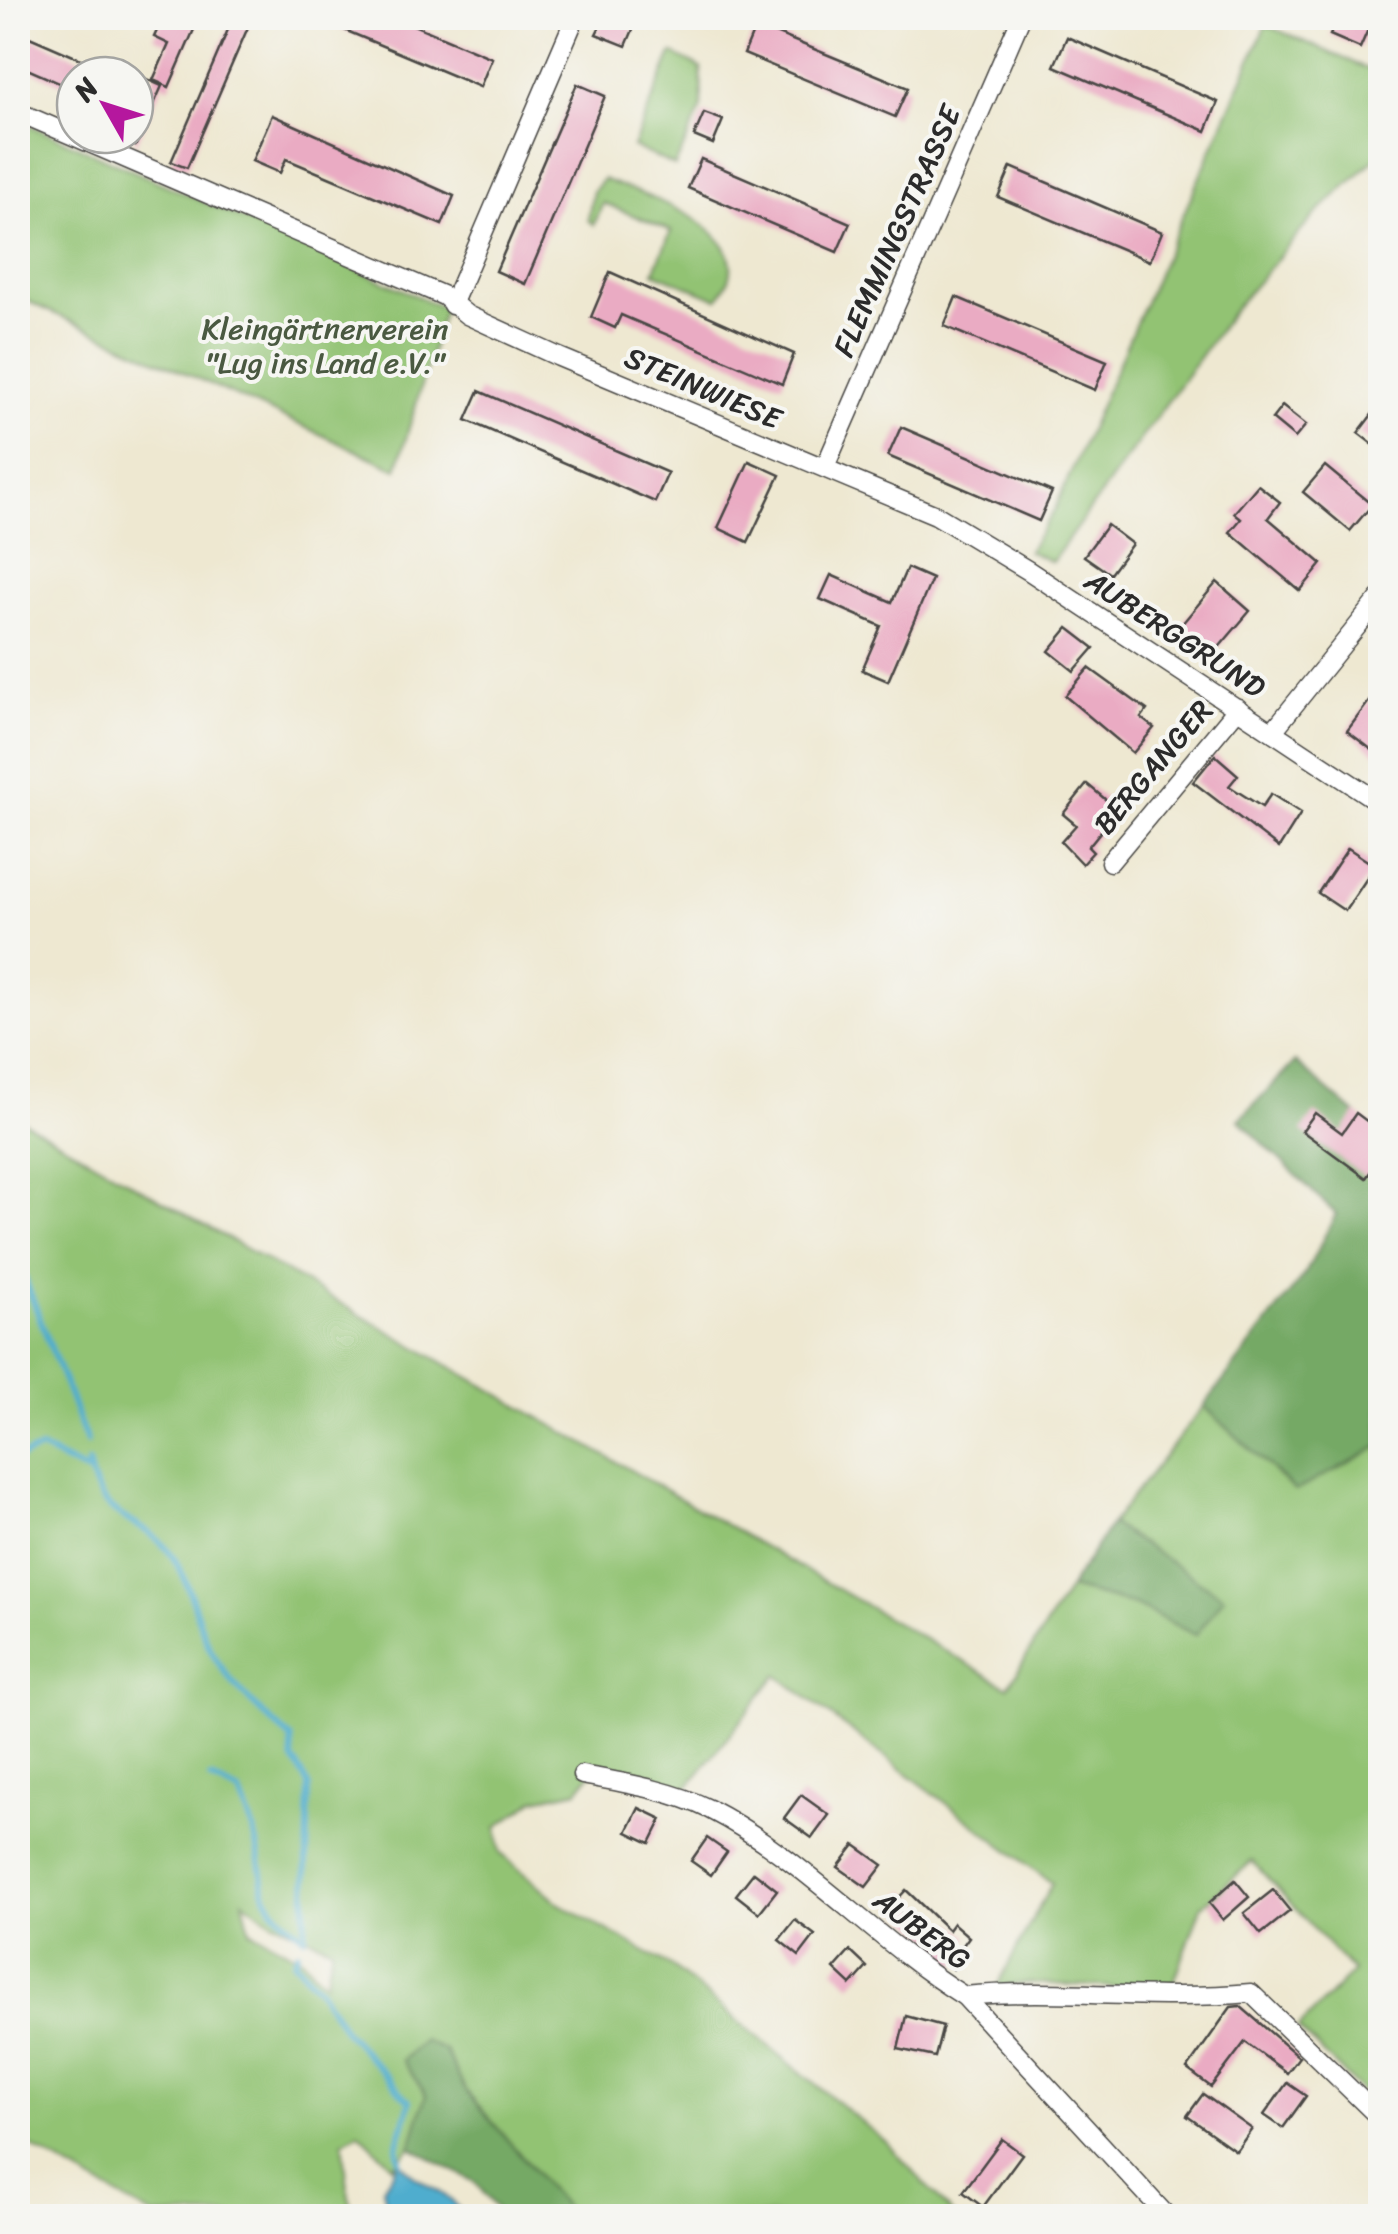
<svg xmlns="http://www.w3.org/2000/svg" width="1398" height="2234" viewBox="0 0 1398 2234" font-family="Sriracha,sans-serif">
  <style>
    .green { fill: #92c373; stroke: #5e774f; stroke-width: 2.5; fill-rule: evenodd }
    .forest { fill: #75a965; stroke: #506a48; stroke-width: 2.5 }
    .water { fill: #4fadce; stroke: #3d6c7c; stroke-width: 2.5 }
    .lines { fill: none; stroke-linecap: round; stroke-linejoin: round }
    .stream { stroke: #4fadce; stroke-width: 6 }
    .building { fill: #eaabc3 }
    .minor-casing { stroke: #484744; stroke-width: 21 }
    .minor { stroke: #fff; stroke-width: 18 }
    .labels { text-anchor: middle; stroke-width: 8; stroke-linejoin: round; paint-order: stroke }
    .street-label { font-size: 30px; fill: #2b2b2b; stroke: #f6f6f2 }
    .park-label { font-size: 30px; fill: #4a5941; stroke: #f6f6f2 }
  </style>
  <rect width="100%" height="100%" fill="#f6f6f2"/>
  <filter id="ink" filterUnits="userSpaceOnUse"><feTurbulence type="fractalNoise" baseFrequency=".01" numOctaves="2"/><feDisplacementMap in="SourceGraphic" scale="20" xChannelSelector="R" yChannelSelector="G"/><feConvolveMatrix kernelMatrix="1 2 1 2 8 2 1 2 1" color-interpolation-filters="sRGB"/></filter>
  <filter id="wash" filterUnits="userSpaceOnUse"><feTurbulence type="fractalNoise" baseFrequency=".0048" numOctaves="4" result="noise"/><feDisplacementMap in="SourceGraphic" scale="40" xChannelSelector="R" yChannelSelector="G"/><feGaussianBlur stdDeviation="2.25" result="paint"/><feColorMatrix in="noise" values="0 0 0 0 0 0 0 0 0 0 0 0 0 0 0 0 0 1.4 0 .05"/><feComposite in="paint" operator="in"/></filter>
  <g filter="url(#wash)">
    <rect width="100%" height="100%" fill="#eee8d1"/>
    <g class="green">
      <polygon points="1266,25 1380,74 1380,154 1315,215 1234,309 1052,562 1028,551 1054,511"/>
      <polygon points="672,53 701,68 702,107 675,166 633,147"/>
      <polygon points="18,120 444,308 397,469 18,297"/>
      <path d="M603,179C640,194 735,221 731,271C731,280 723,290 718,299L654,272L671,231L603,203L594,225L588,220L593,191Z"/>
      <path d="M18,1118L1008,1687L1069,1588L1135,1605L1195,1635L1223,1597L1111,1524L1204,1406L1295,1491L1380,1446L1379,2109L1298,2028L1353,1972L1252,1861L1201,1907L1171,1990L1030,1983L997,1986L1052,1883L777,1675L684,1792L593,1771L578,1790L536,1799L497,1827L500,1853L558,1903L672,1967L886,2142L954,2216H572L466,2091L445,2051L411,2147L393,2166L359,2132L343,2142L351,2216H153L18,2139ZM243,1901L272,1921L332,1947L325,1983L301,1958L250,1930Z"/>
    </g>
    <g class="forest">
      <polygon points="1295,1062 1380,1135 1380,1446 1295,1491 1204,1406 1306,1272 1336,1214 1239,1120"/>
      <polygon points="1111,1524 1224,1597 1196,1635 1135,1605 1069,1588"/>
      <polygon points="424,2040 445,2051 466,2091 572,2216 501,2216 476,2183 411,2147 426,2095 402,2060"/>
    </g>
    <path class="water" d="M400,2161C419,2188 444,2185 464,2216H389L383,2188Z"/>
    <g class="lines">
      <g class="stream">
        <polyline points="18,1261 87,1442"/>
        <polyline points="18,1458 41,1449 89,1473"/>
        <path d="M88,1463C99,1523 134,1512 167,1549C192,1579 194,1620 213,1654C230,1684 264,1716 291,1738L293,1759L309,1785L305,1937"/>
        <path d="M211,1779L240,1793C245,1809 253,1824 256,1840C269,1896 253,1897 304,1936"/>
        <polyline points="298,1952 294,1962 319,1989 345,2031 410,2102 397,2147 400,2161"/>
      </g>
    </g>
    <g id="blocks">
      <g class="building">
        <polygon points="163,18 199,18 169,87 153,80 169,44 154,37"/>
        <polygon points="233,18 252,18 187,168 171,162"/>
        <polygon points="316,18 397,18 492,58 480,87"/>
        <polygon points="604,18 638,18 626,46 596,34"/>
        <polygon points="1338,18 1373,18 1360,48 1330,35"/>
        <polygon points="756,25 908,88 895,117 744,54"/>
        <polygon points="18,32 78,58 117,75 75,75 75,90 18,65"/>
        <polygon points="1067,37 1218,102 1206,131 1054,66"/>
        <polygon points="146,79 162,86 135,147 135,104"/>
        <polygon points="577,84 605,96 525,284 496,271"/>
        <polygon points="704,113 723,120 713,144 694,136"/>
        <polygon points="272,115 454,196 442,225 286,159 280,173 252,161"/>
        <polygon points="701,159 850,223 837,252 688,188"/>
        <polygon points="1011,167 1162,232 1150,261 998,197"/>
        <polygon points="610,272 794,354 782,384 621,315 615,328 591,317"/>
        <polygon points="956,297 1107,361 1095,390 944,326"/>
        <polygon points="479,391 668,473 655,502 466,420"/>
        <polygon points="1380,404 1380,450 1358,433"/>
        <polygon points="1282,406 1306,425 1295,438 1272,419"/>
        <polygon points="901,427 1052,492 1039,521 888,456"/>
        <polygon points="749,461 780,475 748,542 718,528"/>
        <polygon points="1325,466 1372,505 1350,531 1303,492"/>
        <polygon points="1258,485 1280,502 1268,518 1322,564 1300,591 1230,532 1241,519 1234,513"/>
        <polygon points="1107,525 1132,544 1110,574 1084,556"/>
        <polygon points="907,568 932,579 888,681 862,670 881,626 820,599 831,575 892,602"/>
        <polygon points="1217,582 1250,611 1209,659 1176,631"/>
        <polygon points="1068,628 1094,648 1074,671 1049,651"/>
        <polygon points="1089,668 1147,710 1141,718 1154,728 1133,753 1065,696"/>
        <polygon points="1370,700 1380,708 1380,756 1347,731"/>
        <polygon points="1215,755 1238,775 1229,786 1262,807 1271,794 1301,813 1279,848 1193,782"/>
        <polygon points="1087,784 1118,810 1088,847 1093,852 1082,864 1061,842 1076,825 1063,814"/>
        <polygon points="1348,848 1375,866 1345,911 1318,893"/>
        <polygon points="1315,1113 1342,1133 1356,1113 1380,1131 1380,1158 1366,1178 1302,1131"/>
        <polygon points="801,1795 829,1815 812,1838 784,1818"/>
        <polygon points="639,1808 662,1819 650,1843 627,1832"/>
        <polygon points="707,1838 727,1852 711,1875 691,1861"/>
        <polygon points="855,1845 883,1865 866,1887 838,1867"/>
        <polygon points="754,1872 777,1890 759,1913 736,1895"/>
        <polygon points="1235,1880 1249,1897 1223,1920 1209,1903"/>
        <polygon points="906,1890 948,1930 953,1923 969,1937 958,1952 963,1956 953,1969 931,1951 936,1944 893,1904"/>
        <polygon points="1273,1890 1290,1911 1261,1934 1244,1913"/>
        <polygon points="795,1920 815,1935 799,1956 779,1940"/>
        <polygon points="850,1951 867,1967 851,1985 834,1969"/>
        <polygon points="1240,2006 1299,2057 1287,2073 1245,2042 1211,2087 1187,2069 1231,2007"/>
        <polygon points="906,2016 943,2026 935,2057 898,2049"/>
        <polygon points="1287,2083 1306,2096 1283,2128 1264,2115"/>
        <polygon points="1203,2094 1252,2129 1236,2151 1187,2116"/>
        <polygon points="1002,2139 1022,2154 983,2207 963,2192"/>
      </g>
    </g>
  </g>
  <g filter="url(#ink)">
    <use href="#blocks" fill-opacity="0" stroke="#484744" stroke-width="2.5"/>
    <g class="lines">
      <defs>
        <g id="minor">
          <polyline points="18,112 444,296 467,315 559,357 936,515 1029,571 1380,803"/>
          <polyline points="452,305 575,18"/>
          <polyline points="825,467 1021,18"/>
          <polyline points="1273,731 1380,598"/>
          <polyline points="1110,862 1238,708"/>
          <path d="M582,1775C624,1783 671,1790 709,1809C803,1857 875,1941 964,1996L1167,2216"/>
          <path d="M964,1996C1060,1987 1155,2002 1251,1993L1380,2118"/>
        </g>
      </defs>
      <use href="#minor" class="minor-casing"/>
      <use href="#minor" class="minor"/>
    </g>
  </g>
  <g class="labels">
    <g class="street-label">
      <text transform="translate(897 231) rotate(-66)" y="10">FLEMMINGSTRASSE</text>
      <text transform="translate(703 388) rotate(23)" y="10">STEINWIESE</text>
      <text transform="translate(1175 634) rotate(33)" y="10">AUBERGGRUND</text>
      <text transform="translate(1153 767) rotate(-50)" y="10">BERGANGER</text>
      <text transform="translate(922 1930) rotate(37)" y="10">AUBERG</text>
    </g>
    <g class="park-label">
      <text x="325" y="339">Kleingärtnerverein<tspan x="325" dy="34">"Lug ins Land e.V."</tspan></text>
    </g>
  </g>
  <rect width="1398" height="2234" fill="none" stroke="#f6f6f2" stroke-width="60"/>
  <g transform="translate(105 105) rotate(309)"><circle r="48" fill="#f6f6f2" stroke="#a5a5a2" stroke-width="2.5"/>
  <path d="M0-8L18 38L0 25L-18 38Z" fill="#b5179e"/>
  <text y="-15" font-size="28" font-weight="bold" text-anchor="middle" fill="#2b2b2b">N</text>
  </g>
</svg>
